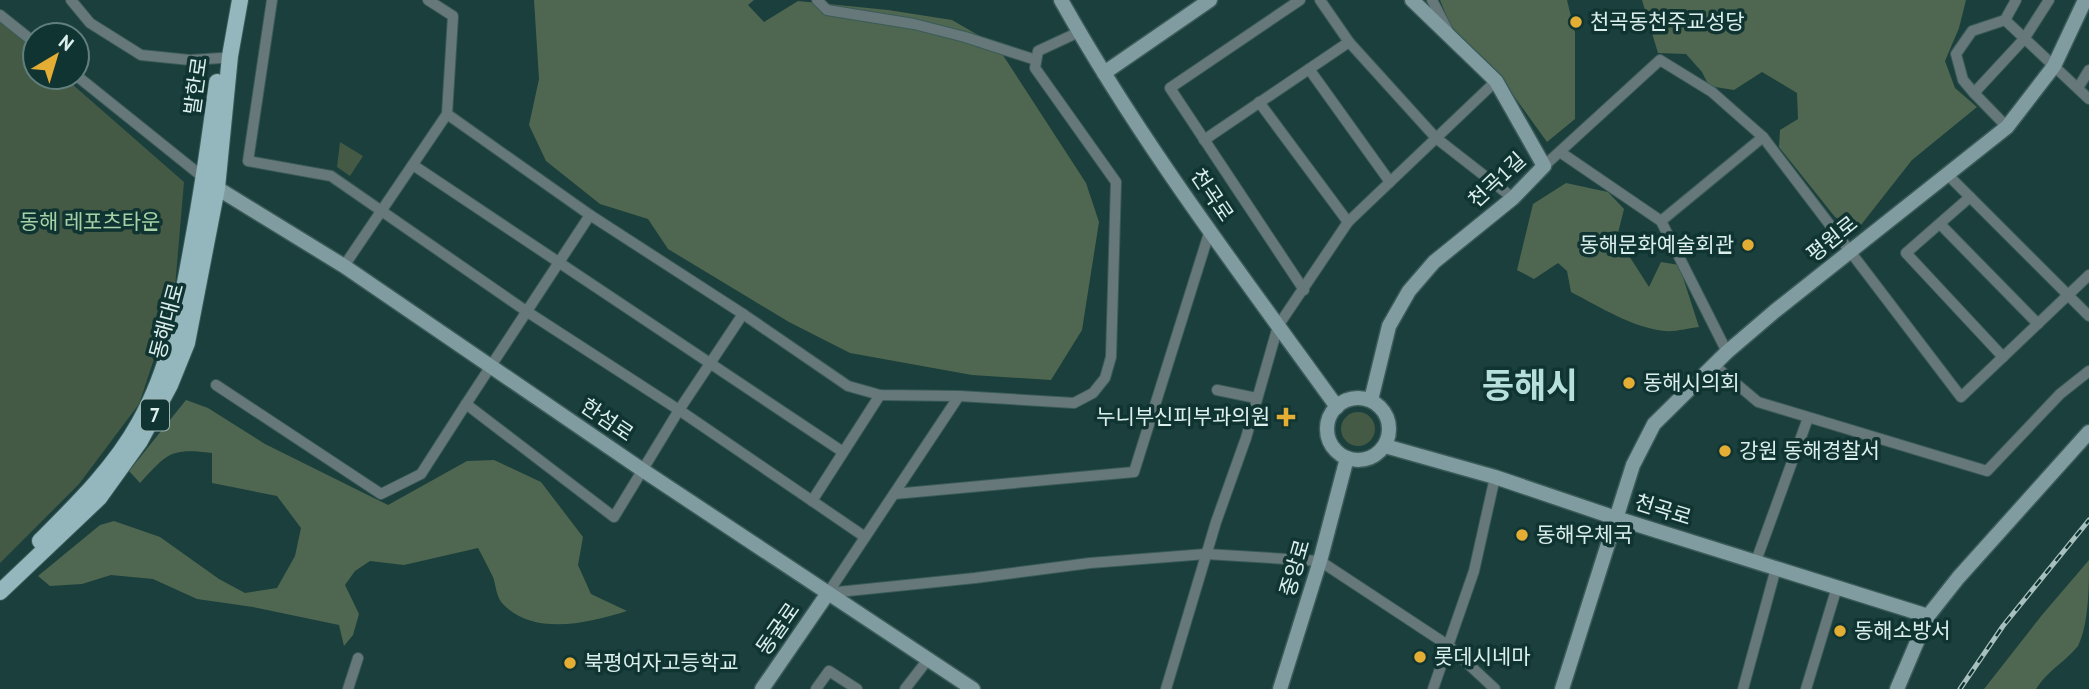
<svg xmlns="http://www.w3.org/2000/svg" width="2089" height="689" viewBox="0 0 2089 689" font-family="'PT Sans','Noto Sans KR',sans-serif">
  <style>
    .green { fill: #445a45 }
    .forest { fill: #4f6750 }
    .lines { fill: none; stroke-linecap: round; stroke-linejoin: round }
    .street-casing { stroke: #3a5b58; stroke-width: 12 }
    .secondary-casing { stroke: #3a5b58; stroke-width: 17 }
    .primary-casing { stroke: #3a5b58; stroke-width: 18 }
    .street { stroke: #67787b; stroke-width: 10 }
    .secondary { stroke: #819ca1; stroke-width: 14 }
    .primary { stroke: #94b7be; stroke-width: 16 }
    .rail-casing { stroke: #a7bfbd; stroke-width: 5 }
    .rail { stroke: #103432; stroke-width: 2.5; stroke-dasharray: 8; stroke-linecap: butt }
    .poi-dot { fill: #e4ae35; stroke: #103432; stroke-width: 2.5 }
    .labels { text-anchor: middle; stroke-width: 7; stroke-linejoin: round; paint-order: stroke }
    .shield { fill: #103432; stroke: #9eb7b5; stroke-width: 2 }
    .shield-label { font-size: 19px; font-weight: bold; fill: #dbefed }
    .poi-label { font-size: 21px; fill: #dbefed; stroke: #103432; text-anchor: start }
    .street-label { font-size: 21px; fill: #dbefed; stroke: #103432 }
    .park-label { font-size: 21px; fill: #a5d2a7; stroke: #103432 }
    .town-label { font-size: 35px; font-weight: bold; fill: #b7dfdb; stroke: #103432 }
  </style>
  <rect width="100%" height="100%" fill="#1b3f3c"/>
  <g class="green">
    <polygon points="0,21 35,51 35,77 64,77 184,182 174,299 139,404 79,484 0,563"/>
    <polygon points="340,142 363,156 350,176 337,167"/>
    <circle cx="1358" cy="429" r="17"/>
  </g>
  <g class="forest">
    <polygon points="534,0 754,0 748,5 764,22 798,1 888,10 952,20 997,46 1086,183 1099,222 1082,330 1051,380 972,375 850,353 789,322 668,249 648,219 600,204 546,161 529,125 539,79"/>
    <polygon points="1440,0 1567,0 1575,33 1575,119 1547,142 1493,67 1453,32"/>
    <polygon points="1642,0 1966,0 1959,28 1945,61 1955,88 1977,107 1912,160 1857,230 1835,217 1779,147 1780,130 1798,119 1797,93 1762,72 1734,90 1709,86 1702,72 1686,54 1658,53"/>
    <path d="M1566,183L1608,192L1624,209L1617,237L1649,287L1661,262L1679,265L1699,327C1688,328 1676,332 1665,331C1633,328 1600,307 1571,292L1567,271L1558,263L1534,279L1517,270L1533,204Z"/>
    <path d="M186,400L208,408L265,444L388,505L467,461L494,460L541,482L583,537L578,565L591,594L627,611C588,623 533,637 502,603C496,596 496,585 493,577C488,567 483,557 478,548L404,565L370,561L355,571L345,585L359,614L353,635L344,646L339,625L253,607L197,599L153,579L111,575L82,584L50,586L38,576L100,525L114,521L160,537L219,579L245,593L277,588L295,556L301,528L277,496L212,483V453C170,448 168,453 140,483L129,471Z"/>
    <path d="M2089,560C2089,587 2089,624 2078,646C2065,662 2047,671 2036,689H1984L2042,615Z"/>
  </g>
  <g class="lines">
    <defs>
      <g id="street">
        <polyline points="71,0 90,23 141,55 190,60 221,58"/>
        <polyline points="272,0 248,161 331,176 526,311 679,410 865,537"/>
        <polyline points="428,0 453,16 447,114"/>
        <polyline points="817,0 827,10 914,24 965,37 1036,60"/>
        <polyline points="1300,0 1170,88 1304,290"/>
        <polyline points="1320,0 1349,42 1436,138 1513,198"/>
        <polyline points="1432,0 1448,31"/>
        <polyline points="2016,0 2005,20 1972,31 1956,54 1963,80 1974,93 2024,39 2049,0"/>
        <polyline points="0,15 35,43"/>
        <polyline points="2005,20 2089,99"/>
        <polyline points="1309,69 1390,182"/>
        <polyline points="77,76 204,178"/>
        <polyline points="2078,88 2089,70"/>
        <polyline points="1974,93 2007,127"/>
        <polyline points="1259,102 1348,222"/>
        <polyline points="1204,140 1349,42"/>
        <polyline points="1560,152 1661,221 1727,352"/>
        <polyline points="413,165 843,452"/>
        <polyline points="1544,166 1660,60 1712,92 1763,137 1961,397 2089,275"/>
        <polyline points="1947,174 2089,316"/>
        <polyline points="1970,197 1906,253 2003,357"/>
        <polyline points="590,215 466,404 614,517 679,410 743,314"/>
        <polyline points="1661,221 1763,137"/>
        <polyline points="1940,224 2038,324"/>
        <polyline points="344,266 447,114 590,215 743,314 848,386 880,395 959,396 1074,403 1093,393 1105,378 1111,357 1116,182 1035,68 1038,51 1079,32"/>
        <polyline points="1714,365 1758,402 1987,471 2060,394 2089,371"/>
        <polyline points="216,385 381,494 421,474 466,404"/>
        <polyline points="1217,390 1256,398"/>
        <polyline points="894,494 1134,472 1210,230"/>
        <polyline points="812,501 880,395"/>
        <polyline points="1756,561 1808,418"/>
        <polyline points="828,593 975,578 1090,563 1206,554 1320,561 1449,646 1495,689"/>
        <polyline points="828,593 959,396"/>
        <polyline points="348,689 358,658"/>
        <polyline points="816,689 829,671 857,689"/>
        <polyline points="905,689 929,658"/>
        <polyline points="1166,689 1216,522 1246,438 1278,326 1348,222 1496,81"/>
        <polyline points="1433,689 1474,571 1495,477"/>
        <polyline points="1743,689 1776,568"/>
        <polyline points="1806,689 1837,587"/>
      </g>
      <g id="secondary">
        <path d="M1061,0C1141,143 1241,274 1337,407"/>
        <polyline points="1104,73 1210,0"/>
        <polyline points="217,188 344,266 641,469 973,689"/>
        <circle cx="1358" cy="429" r="31"/>
        <polyline points="1371,400 1389,326 1409,291 1434,262 1513,198 1544,166 1496,81 1412,0"/>
        <polyline points="1385,446 1495,477 1616,518 1928,616"/>
        <polyline points="762,689 828,593"/>
        <polyline points="1280,689 1320,561 1347,458"/>
        <polyline points="1562,689 1633,465 1654,424 1727,352 1775,311 2007,127 2054,66 2085,0"/>
        <polyline points="1897,689 1928,616 1958,578 2089,432"/>
      </g>
      <g id="primary">
        <path d="M40,541C76,505 114,468 139,423C170,368 181,307 192,245C202,191 210,137 217,82"/>
        <polyline points="0,592 99,498 140,441 170,385 187,343 217,188 230,56 240,0"/>
      </g>
    </defs>
    <use href="#street" class="street-casing"/>
    <use href="#secondary" class="secondary-casing"/>
    <use href="#primary" class="primary-casing"/>
    <use href="#street" class="street"/>
    <use href="#secondary" class="secondary"/>
    <use href="#primary" class="primary"/>
    <defs>
      <polyline id="rail" points="1960,689 2003,626 2089,520"/>
    </defs>
    <use href="#rail" class="rail-casing"/>
    <use href="#rail" class="rail"/>
  </g>
  <g class="poi-dot">
    <circle cx="1576" cy="22" r="7"/>
    <circle cx="1748" cy="245" r="7"/>
    <circle cx="1629" cy="383" r="7"/>
    <path d="M1282.5 406.5h7v7h7v7h-7v7h-7v-7h-7v-7h7z"/>
    <circle cx="1725" cy="451" r="7"/>
    <circle cx="1522" cy="535" r="7"/>
    <circle cx="1840" cy="631" r="7"/>
    <circle cx="1420" cy="657" r="7"/>
    <circle cx="570" cy="663" r="7"/>
  </g>
  <g class="labels">
    <rect class="shield" x="141" y="399.5" width="28" height="31" rx="5"/>
    <g class="shield-label">
      <text x="155" y="422">7</text>
    </g>
    <g class="poi-label">
      <text x="1590" y="29">천곡동천주교성당</text>
      <text x="1734" y="252" text-anchor="end">동해문화예술회관</text>
      <text x="1643" y="390">동해시의회</text>
      <text x="1270" y="424" text-anchor="end">누니부신피부과의원</text>
      <text x="1739" y="458">강원 동해경찰서</text>
      <text x="1536" y="542">동해우체국</text>
      <text x="1854" y="638">동해소방서</text>
      <text x="1434" y="664">롯데시네마</text>
      <text x="584" y="670">북평여자고등학교</text>
    </g>
    <g class="street-label">
      <text transform="translate(196 86) rotate(-82)" y="7">발한로</text>
      <text transform="translate(1497 180) rotate(-43)" y="7">천곡1길</text>
      <text transform="translate(1212 195) rotate(56)" y="7">천곡로</text>
      <text transform="translate(1832 239) rotate(-39)" y="7">평원로</text>
      <text transform="translate(167 321) rotate(-75)" y="7">동해대로</text>
      <text transform="translate(607 420) rotate(34)" y="7">한섬로</text>
      <text transform="translate(1663 510) rotate(17)" y="7">천곡로</text>
      <text transform="translate(1295 568) rotate(-74)" y="7">중앙로</text>
      <text transform="translate(778 629) rotate(-55)" y="7">동굴로</text>
    </g>
    <g class="park-label">
      <text x="90" y="229">동해 레포츠타운</text>
    </g>
    <g class="town-label">
      <text x="1530" y="398">동해시</text>
    </g>
  </g>
  <g transform="translate(56 56) rotate(38)"><circle r="33" fill="#103432" stroke="#617f7d" stroke-width="2"/>
  <path d="M0-5L12 26L0 18L-12 26Z" fill="#e4ae35"/>
  <text y="-10" font-size="19" font-weight="bold" text-anchor="middle" fill="#dbefed">N</text>
  </g>
</svg>
